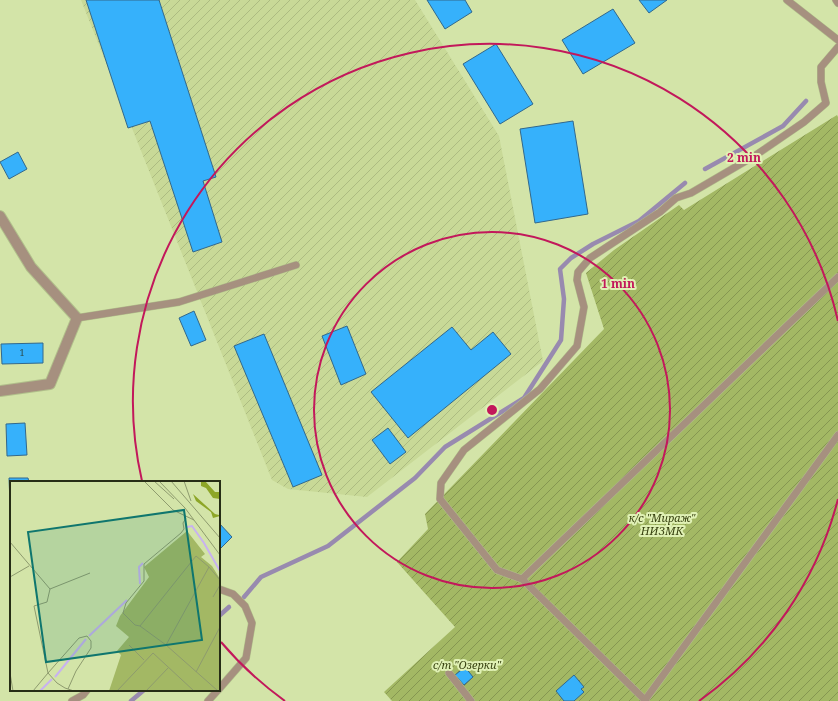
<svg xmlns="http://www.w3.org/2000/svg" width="838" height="701" viewBox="0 0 838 701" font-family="'Noto Serif',serif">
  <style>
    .industrial { fill: url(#industrial-furrows) }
    .garden { fill: url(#garden-furrows) }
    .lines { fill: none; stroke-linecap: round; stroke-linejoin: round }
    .stream { stroke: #988aaf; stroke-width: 4.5 }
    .building { fill: #36b1fb; stroke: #32688c }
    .service-casing { stroke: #b1bf8b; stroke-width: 8 }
    .minor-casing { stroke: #b1bf8b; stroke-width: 12 }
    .service { stroke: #a6907f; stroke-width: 7 }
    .minor { stroke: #a6907f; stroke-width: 10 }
    .ring { fill: none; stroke: #c2185b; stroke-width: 2 }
    .labels { text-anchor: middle; stroke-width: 4; stroke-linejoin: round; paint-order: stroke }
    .number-label { font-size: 9px; fill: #2b4e4f }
    .park-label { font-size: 11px; font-style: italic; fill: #374110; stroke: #e0f1b5 }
    .inset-river { fill: none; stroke: #c8b2f0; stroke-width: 2 }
    .inset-road { fill: none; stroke: #8e9b6e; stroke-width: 1 }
    .view { fill: #0f766e; fill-opacity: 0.15; stroke: #0f766e; stroke-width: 2 }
    .inset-edge { fill: none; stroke: #272d16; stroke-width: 2 }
    .centre { fill: #c2185b; stroke: #e0f1b5; stroke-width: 2 }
    .ring-label { font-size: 12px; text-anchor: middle; font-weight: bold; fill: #c2185b; stroke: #e0f1b5; stroke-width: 4; stroke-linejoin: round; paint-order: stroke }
  </style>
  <defs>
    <pattern id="industrial-furrows" width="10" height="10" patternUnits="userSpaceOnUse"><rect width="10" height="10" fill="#c8d997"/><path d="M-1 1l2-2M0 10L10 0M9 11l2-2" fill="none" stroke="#acbb81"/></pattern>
    <pattern id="garden-furrows" width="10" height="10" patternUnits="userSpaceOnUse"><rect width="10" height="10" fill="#a3b864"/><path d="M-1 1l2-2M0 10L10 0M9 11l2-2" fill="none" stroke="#859651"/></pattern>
  </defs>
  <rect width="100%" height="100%" fill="#d3e4a8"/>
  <polygon class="industrial" points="81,0 415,0 499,136 543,361 367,497 288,489 272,480"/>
  <polygon class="garden" points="837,115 838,117 838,701 392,701 384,692 455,627 397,562 428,529 425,514 604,329 586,273 614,250 679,205 684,210"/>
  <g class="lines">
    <g class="stream">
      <polyline points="705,169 783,126 806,101"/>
      <polyline points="244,597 261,577 328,546 415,478 445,447 524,398 561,340 564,299 560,269 571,258 593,244 639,221 685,183"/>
      <polyline points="219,616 229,607"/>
      <polyline points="131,701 144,690"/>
    </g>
  </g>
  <g class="building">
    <polygon points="86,0 159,0 216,177 203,181 222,242 193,252 150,121 128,128"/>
    <polygon points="427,0 465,0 472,12 445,29"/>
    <polygon points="639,0 667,0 649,13"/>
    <polygon points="613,9 635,43 583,74 562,40"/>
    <polygon points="496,44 533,104 500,124 463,64"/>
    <polygon points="573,121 588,214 535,223 520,129"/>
    <polygon points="18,152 27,169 9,179 0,162"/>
    <polygon points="194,311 206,340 191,346 179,318"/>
    <polygon points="347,326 366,374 341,385 322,336"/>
    <polygon points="452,327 471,350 493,332 511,354 408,438 371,392"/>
    <polygon points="264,334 322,475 293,487 234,346"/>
    <polygon points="43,343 43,363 2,364 1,344"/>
    <polygon points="25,423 27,455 7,456 6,424"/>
    <polygon points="388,428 406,452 390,464 372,440"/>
    <polygon points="9,478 28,478 29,482 11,482 11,529"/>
    <polygon points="219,523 232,537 219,550"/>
    <polygon points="465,667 473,677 464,685 455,675"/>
    <polygon points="574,675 584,687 581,689 584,692 574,701 564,701 556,691"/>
  </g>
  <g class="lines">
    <defs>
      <g id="service">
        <polyline points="787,0 838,40"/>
        <polyline points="836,0 838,3"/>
        <polyline points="838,47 821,67 821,82 826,103 804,122 756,155 691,193 676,198 660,212 590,258 578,272 577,280 584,307 577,346 540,389 464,450 441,483 440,499 497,570 522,579 838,277"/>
        <polyline points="77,318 179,302 296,265"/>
        <polyline points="522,579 646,701"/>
        <polyline points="219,589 233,594 245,606 252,623 246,658 219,689"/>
        <polyline points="449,673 471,701"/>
        <polyline points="645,700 838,435"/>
        <polyline points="72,701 83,695 87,690"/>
        <polyline points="208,701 218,690"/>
      </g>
      <polyline id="minor" points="0,216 31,267 77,318 50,384 0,391"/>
    </defs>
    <use href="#service" class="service-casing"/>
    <use href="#minor" class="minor-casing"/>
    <use href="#service" class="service"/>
    <use href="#minor" class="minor"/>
  </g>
  <g class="ring">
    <circle cx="492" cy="410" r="178"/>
    <path d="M838 499A357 357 0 0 1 699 701M285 701A357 357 0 0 1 221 642M142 481A357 357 0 0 1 838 321"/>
  </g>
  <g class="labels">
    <g class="number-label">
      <text x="22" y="356">1</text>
    </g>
    <g class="park-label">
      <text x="662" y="522">к/с "Мираж"<tspan x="662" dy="13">НИЗМК</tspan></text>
      <text x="467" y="669">с/т "Озерки"</text>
    </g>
  </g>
  <g transform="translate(10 481)">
    <rect width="210" height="210" fill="#d3e4a8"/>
    <path d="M191,0H195L205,11H210V18L203,17L196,7L191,5ZM183,13L205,33L209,34L210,31V35L203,37L201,31L186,20Z" fill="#8da627"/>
    <path d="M177,50L195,73L191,76L202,85L210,98V210H99L111,174L107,170L119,156L106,145L110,135L139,96L134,86Z" fill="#a3b864"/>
    <path class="inset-river" d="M177,46L182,45L194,62L210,90M130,103L129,86L133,82M79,155L117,119M45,196L76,158M30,210L42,198"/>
    <path class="inset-road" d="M134,0L163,29L184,39M144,0L164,18M149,0L175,27L210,74M161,0L210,57M174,0L181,20M176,37L173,42L174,48L171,52L134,83V100L116,122L113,132L125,144L130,145L186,75L199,86M0,61L40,108M0,96L19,85M40,108L80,92M203,116L210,104M130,145L156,164L208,210M119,164L134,179M156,164L199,86L210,99M186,191L210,146M0,192L3,210M58,208L66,190L81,167V160L77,155L69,157L38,192L47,202L55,207L64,210M23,210L38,192L24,125L37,121L40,108M107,210L143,172L184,210M136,210L158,187"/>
    <path class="view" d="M174,29L192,159L36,181L18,51Z"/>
    <rect width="210" height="210" class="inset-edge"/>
  </g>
  <circle cx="492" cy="410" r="6" class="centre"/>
  <g class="ring-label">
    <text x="744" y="162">2 min</text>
    <text x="618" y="288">1 min</text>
  </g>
</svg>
